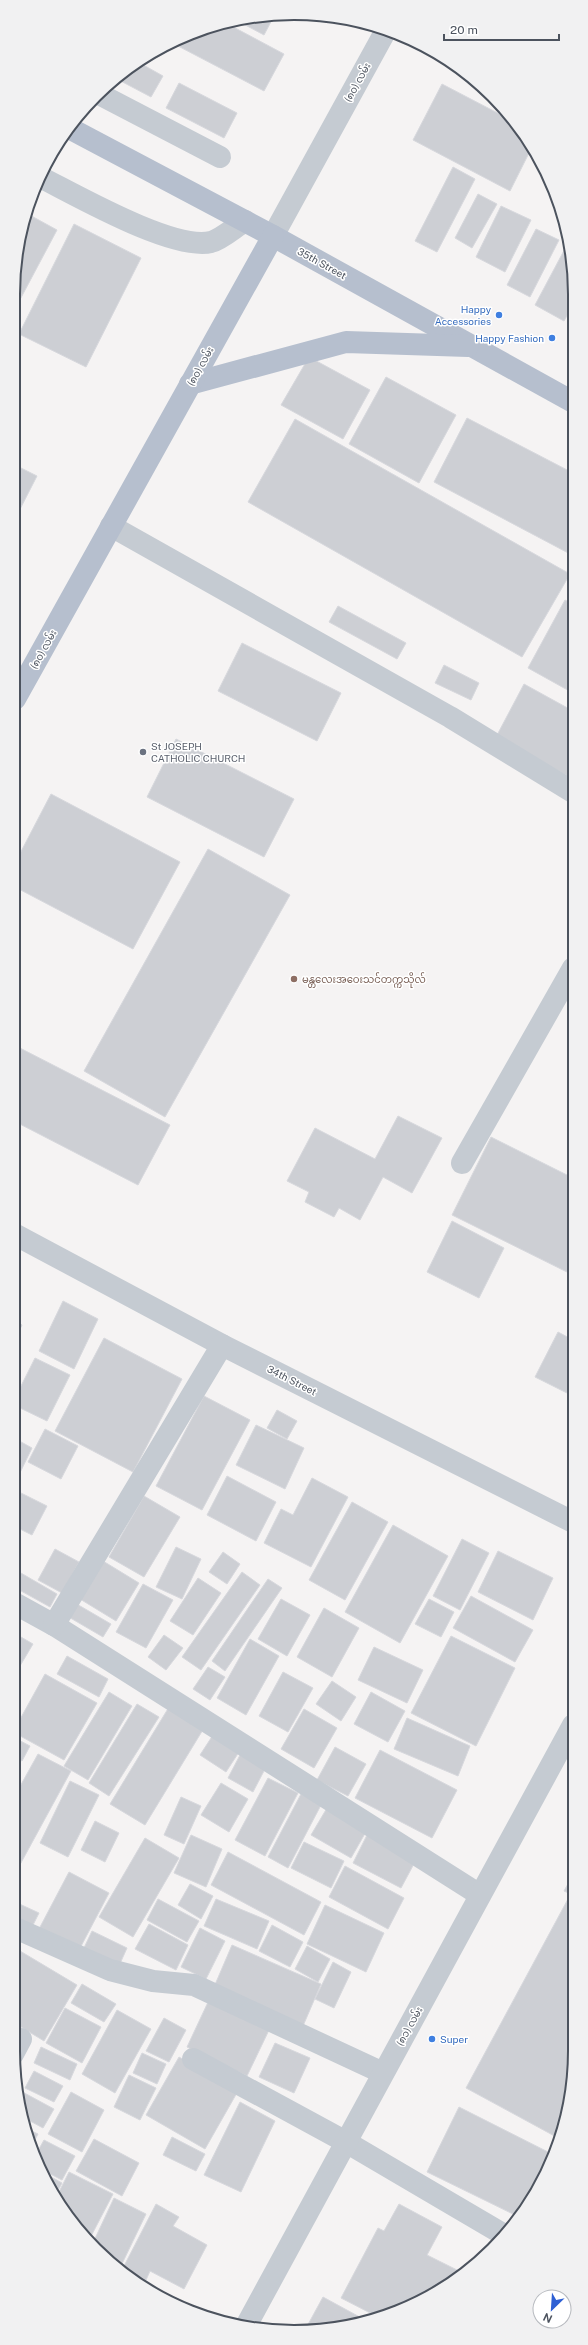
<svg xmlns="http://www.w3.org/2000/svg" width="588" height="2345" viewBox="0 0 588 2345" font-family="'Public Sans','Noto Sans Myanmar',sans-serif">
  <style>
    .building { fill: #cdcfd4; stroke: #d7d8dd }
    .lines { fill: none; stroke-linecap: round; stroke-linejoin: round }
    .minor { stroke: #c5cbd2; stroke-width: 22 }
    .major { stroke: #b6bfce; stroke-width: 22 }
    .shop-dot { fill: #3f7fe0; stroke: #fff; stroke-width: 1.5 }
    .worship-dot { fill: #6b7280; stroke: #fff; stroke-width: 1.5 }
    .education-dot { fill: #8d6e63; stroke: #fff; stroke-width: 1.5 }
    .labels { text-anchor: middle; stroke-width: 3; stroke-linejoin: round; paint-order: stroke }
    .street-label { font-size: 10px; fill: #4c535e; stroke: #fff }
    .shop-label { font-size: 10px; fill: #366cbe; stroke: #fff; text-anchor: end }
    .worship-label { font-size: 10px; fill: #5b616d; stroke: #fff; text-anchor: start }
    .education-label { font-size: 10px; fill: #785e54; stroke: #fff; text-anchor: start }
    .rim { fill: none; stroke: #4c535e; stroke-width: 2 }
  </style>
  <rect width="100%" height="100%" fill="#f5f3f3"/>
  <g class="building">
    <polygon points="275,14 264,35 236,20"/>
    <polygon points="224,22 284,54 264,91 178,46 182,37"/>
    <polygon points="138,62 163,76 151,97 115,78"/>
    <polygon points="179,83 237,113 224,138 166,108"/>
    <polygon points="442,84 511,120 531,149 510,191 413,140"/>
    <polygon points="453,167 475,179 437,252 415,241"/>
    <polygon points="478,194 497,204 472,248 455,238"/>
    <polygon points="501,206 531,220 505,272 476,257"/>
    <polygon points="26,213 57,230 15,309 15,257"/>
    <polygon points="74,224 141,258 86,367 19,334"/>
    <polygon points="536,229 559,240 530,297 507,285"/>
    <polygon points="568,243 573,258 573,305 564,321 535,305"/>
    <polygon points="309,357 370,390 343,439 281,405"/>
    <polygon points="386,377 456,415 419,483 349,444"/>
    <polygon points="467,418 573,473 572,555 434,482"/>
    <polygon points="295,419 570,574 522,657 248,502"/>
    <polygon points="15,465 37,476 15,519"/>
    <polygon points="565,600 573,604 573,693 528,668"/>
    <polygon points="338,606 406,643 397,659 329,622"/>
    <polygon points="242,643 341,693 317,741 218,691"/>
    <polygon points="444,665 479,683 471,700 435,683"/>
    <polygon points="524,684 573,711 573,779 496,737"/>
    <polygon points="176,739 294,799 264,857 147,797"/>
    <polygon points="51,794 180,862 133,949 15,887 15,863"/>
    <polygon points="208,849 290,895 165,1117 84,1071"/>
    <polygon points="14,1045 170,1125 138,1185 14,1121"/>
    <polygon points="398,1116 442,1138 412,1193 383,1177 360,1220 339,1208 334,1217 305,1202 309,1192 287,1181 315,1128 375,1159"/>
    <polygon points="491,1137 573,1178 573,1275 452,1215"/>
    <polygon points="452,1221 504,1248 479,1298 427,1272"/>
    <polygon points="63,1301 98,1319 74,1369 39,1351"/>
    <polygon points="14,1320 22,1325 14,1341"/>
    <polygon points="558,1332 573,1340 573,1396 535,1377"/>
    <polygon points="104,1338 182,1379 133,1472 55,1431"/>
    <polygon points="35,1358 70,1375 47,1421 14,1405 14,1400"/>
    <polygon points="204,1396 250,1420 202,1510 156,1486"/>
    <polygon points="277,1410 297,1421 287,1439 267,1428"/>
    <polygon points="256,1425 304,1448 285,1489 236,1465"/>
    <polygon points="45,1429 78,1446 61,1479 28,1462"/>
    <polygon points="14,1438 32,1448 14,1485"/>
    <polygon points="227,1476 276,1502 256,1541 207,1515"/>
    <polygon points="312,1478 348,1497 311,1567 264,1543 281,1509 293,1515"/>
    <polygon points="15,1490 47,1506 32,1535 14,1526"/>
    <polygon points="144,1496 180,1517 144,1577 109,1557"/>
    <polygon points="352,1502 388,1522 345,1600 309,1580"/>
    <polygon points="393,1525 448,1556 400,1643 345,1612"/>
    <polygon points="462,1539 489,1553 460,1610 433,1596"/>
    <polygon points="176,1547 201,1559 182,1599 156,1587"/>
    <polygon points="55,1549 79,1562 62,1593 38,1580"/>
    <polygon points="498,1551 553,1578 533,1620 478,1592"/>
    <polygon points="223,1552 240,1564 227,1584 209,1572"/>
    <polygon points="103,1561 139,1583 116,1621 80,1599"/>
    <polygon points="14,1569 57,1594 50,1607 14,1587"/>
    <polygon points="242,1572 260,1585 201,1670 182,1657"/>
    <polygon points="198,1578 221,1593 193,1635 170,1621"/>
    <polygon points="268,1579 282,1588 225,1671 212,1661"/>
    <polygon points="143,1584 173,1600 146,1648 116,1632"/>
    <polygon points="471,1596 533,1630 515,1662 453,1628"/>
    <polygon points="281,1599 310,1615 287,1656 258,1639"/>
    <polygon points="429,1599 454,1612 441,1637 415,1624"/>
    <polygon points="75,1603 111,1624 103,1637 67,1616"/>
    <polygon points="324,1608 359,1628 332,1677 297,1657"/>
    <polygon points="14,1633 33,1644 14,1676"/>
    <polygon points="164,1635 183,1648 166,1670 148,1657"/>
    <polygon points="451,1636 515,1668 476,1746 411,1713"/>
    <polygon points="250,1639 279,1656 246,1715 217,1698"/>
    <polygon points="374,1647 423,1670 407,1703 358,1680"/>
    <polygon points="67,1656 108,1679 99,1697 57,1674"/>
    <polygon points="208,1667 225,1677 210,1700 193,1689"/>
    <polygon points="283,1672 313,1688 288,1732 259,1716"/>
    <polygon points="45,1674 97,1703 64,1760 13,1732"/>
    <polygon points="332,1681 356,1697 341,1721 316,1704"/>
    <polygon points="109,1692 132,1706 88,1780 64,1766"/>
    <polygon points="371,1692 405,1711 388,1742 354,1724"/>
    <polygon points="137,1704 159,1717 109,1796 89,1783"/>
    <polygon points="169,1707 204,1728 145,1825 110,1804"/>
    <polygon points="304,1709 337,1728 314,1768 281,1749"/>
    <polygon points="407,1718 470,1746 458,1776 394,1749"/>
    <polygon points="213,1735 239,1752 226,1772 200,1755"/>
    <polygon points="13,1737 30,1746 22,1761 13,1756"/>
    <polygon points="335,1747 366,1764 348,1796 317,1780"/>
    <polygon points="380,1750 457,1790 432,1838 355,1798"/>
    <polygon points="38,1754 71,1771 16,1872 13,1871 13,1799"/>
    <polygon points="240,1755 265,1769 253,1792 228,1778"/>
    <polygon points="268,1778 298,1793 265,1856 235,1840"/>
    <polygon points="13,1781 19,1784 13,1795"/>
    <polygon points="70,1781 99,1795 68,1857 40,1843"/>
    <polygon points="221,1783 248,1799 229,1832 201,1815"/>
    <polygon points="301,1794 321,1805 288,1868 268,1857"/>
    <polygon points="181,1797 201,1806 184,1844 164,1835"/>
    <polygon points="327,1808 367,1830 351,1858 311,1835"/>
    <polygon points="95,1821 119,1833 105,1862 81,1850"/>
    <polygon points="191,1835 222,1849 206,1887 174,1873"/>
    <polygon points="367,1835 416,1860 401,1888 353,1863"/>
    <polygon points="145,1838 179,1858 133,1937 99,1917"/>
    <polygon points="304,1842 344,1861 331,1888 291,1868"/>
    <polygon points="228,1852 321,1902 304,1935 211,1885"/>
    <polygon points="345,1866 404,1898 388,1929 329,1897"/>
    <polygon points="69,1872 109,1893 79,1950 39,1929"/>
    <polygon points="573,1875 573,1895 564,1891"/>
    <polygon points="190,1884 213,1896 201,1919 178,1905"/>
    <polygon points="158,1899 199,1921 187,1942 147,1920"/>
    <polygon points="216,1899 269,1921 257,1949 204,1926"/>
    <polygon points="568,1899 573,1901 573,2088 560,2139 466,2088"/>
    <polygon points="13,1901 39,1913 32,1927 13,1918"/>
    <polygon points="325,1905 384,1933 366,1972 307,1944"/>
    <polygon points="149,1924 188,1945 176,1970 135,1949"/>
    <polygon points="272,1925 303,1942 290,1967 259,1951"/>
    <polygon points="200,1928 225,1941 206,1979 181,1967"/>
    <polygon points="92,1931 127,1948 118,1968 83,1950"/>
    <polygon points="232,1945 321,1984 303,2026 214,1987"/>
    <polygon points="307,1946 330,1959 318,1982 295,1969"/>
    <polygon points="15,1948 77,1985 44,2041 13,2022"/>
    <polygon points="333,1962 351,1972 334,2008 315,1999"/>
    <polygon points="82,1984 116,2004 104,2022 71,2003"/>
    <polygon points="209,2000 270,2028 247,2076 187,2047"/>
    <polygon points="65,2008 101,2027 82,2063 46,2043"/>
    <polygon points="117,2010 151,2029 115,2093 82,2074"/>
    <polygon points="164,2018 186,2030 169,2062 146,2051"/>
    <polygon points="275,2043 310,2058 294,2093 259,2077"/>
    <polygon points="41,2047 77,2064 70,2080 34,2063"/>
    <polygon points="142,2053 166,2064 157,2084 133,2073"/>
    <polygon points="179,2057 238,2091 205,2149 146,2115"/>
    <polygon points="34,2071 63,2086 54,2102 25,2088"/>
    <polygon points="129,2075 156,2088 140,2120 114,2107"/>
    <polygon points="17,2089 54,2109 43,2128 21,2116"/>
    <polygon points="71,2092 104,2110 82,2152 48,2134"/>
    <polygon points="240,2102 275,2121 241,2192 204,2175"/>
    <polygon points="459,2107 554,2155 537,2192 519,2217 427,2172"/>
    <polygon points="25,2128 38,2134 31,2147"/>
    <polygon points="172,2137 205,2154 196,2171 163,2155"/>
    <polygon points="94,2139 139,2163 122,2196 76,2171"/>
    <polygon points="44,2140 75,2156 62,2180 41,2169 34,2158"/>
    <polygon points="69,2172 113,2194 88,2242 83,2236 57,2196"/>
    <polygon points="44,2173 62,2183 56,2194"/>
    <polygon points="114,2198 146,2214 119,2270 92,2245"/>
    <polygon points="156,2204 179,2217 173,2226 207,2245 184,2289 150,2271 146,2280 123,2268"/>
    <polygon points="399,2204 442,2227 427,2255 465,2274 380,2318 341,2298 378,2228 384,2231"/>
    <polygon points="121,2272 180,2300 178,2306 170,2303"/>
    <polygon points="323,2297 367,2321 330,2330 305,2330"/>
  </g>
  <g class="lines">
    <g class="minor">
      <polyline points="99,94 220,157"/>
      <path d="M40,177C76,195 173,251 211,242C222,239 235,227 245,221"/>
      <polyline points="273,236 385,32"/>
      <polyline points="111,526 450,717 573,792"/>
      <polyline points="462,1163 573,968"/>
      <polyline points="14,1234 222,1345 573,1522"/>
      <polyline points="14,1603 54,1625 480,1895"/>
      <polyline points="54,1625 222,1345"/>
      <polyline points="13,1927 110,1970 153,1981 194,1985 383,2073"/>
      <polyline points="13,2054 21,2039"/>
      <polyline points="193,2059 346,2142 506,2236"/>
      <polyline points="246,2326 573,1725"/>
    </g>
    <g class="major">
      <polyline points="69,128 273,236 573,402"/>
      <polyline points="190,384 346,342 468,346"/>
      <polyline points="15,699 273,236"/>
    </g>
  </g>
  <g class="shop-dot">
    <circle cx="499" cy="315" r="4"/>
    <circle cx="552" cy="338" r="4"/>
    <circle cx="432" cy="2039" r="4"/>
  </g>
  <circle class="worship-dot" cx="143" cy="752" r="4"/>
  <circle class="education-dot" cx="294" cy="979" r="4"/>
  <g class="labels">
    <g class="street-label">
      <text transform="translate(357 82) rotate(-61)" y="4">(၈၀) လမ်း</text>
      <text transform="translate(322 263) rotate(29)" y="4">35th Street</text>
      <text transform="translate(200 366) rotate(-61)" y="4">(၈၀) လမ်း</text>
      <text transform="translate(43 649) rotate(-61)" y="4">(၈၀) လမ်း</text>
      <text transform="translate(292 1380) rotate(27)" y="4">34th Street</text>
      <text transform="translate(409 2026) rotate(-61)" y="4">(၈၁) လမ်း</text>
    </g>
    <g class="shop-label">
      <text x="491" y="313">Happy<tspan x="491" dy="12">Accessories</tspan></text>
      <text x="544" y="342">Happy Fashion</text>
      <text x="440" y="2043" text-anchor="start">Super</text>
    </g>
    <g class="worship-label">
      <text x="151" y="750">St JOSEPH<tspan x="151" dy="12">CATHOLIC CHURCH</tspan></text>
    </g>
    <g class="education-label">
      <text x="302" y="983">မန္တလေးအဝေးသင်တက္ကသိုလ်</text>
    </g>
  </g>
  <path d="M0 0H588V2345H0ZM294 20H294A274 274 0 0 1 568 294V2051A274 274 0 0 1 294 2325H294A274 274 0 0 1 20 2051V294A274 274 0 0 1 294 20Z" fill="#f1f1f2" fill-rule="evenodd"/>
  <path class="rim" d="M294 20H294A274 274 0 0 1 568 294V2051A274 274 0 0 1 294 2325H294A274 274 0 0 1 20 2051V294A274 274 0 0 1 294 20Z"/>
  <g transform="translate(552 2309) rotate(205)"><circle r="19" fill="#ffffff" stroke="#b7babf"/>
  <path d="M0-3L7 15L0 10L-7 15Z" fill="#2e60d4"/>
  <text y="-6" font-size="11" font-weight="bold" text-anchor="middle" fill="#4c535e">N</text>
  </g>
  <path d="M444 34v6h115v-6" fill="none" stroke="#4c535e" stroke-width="2"/>
  <text x="450" y="34" font-size="12" fill="#4c535e" stroke="#ffffff" stroke-width="3" paint-order="stroke">20 m</text>
</svg>
